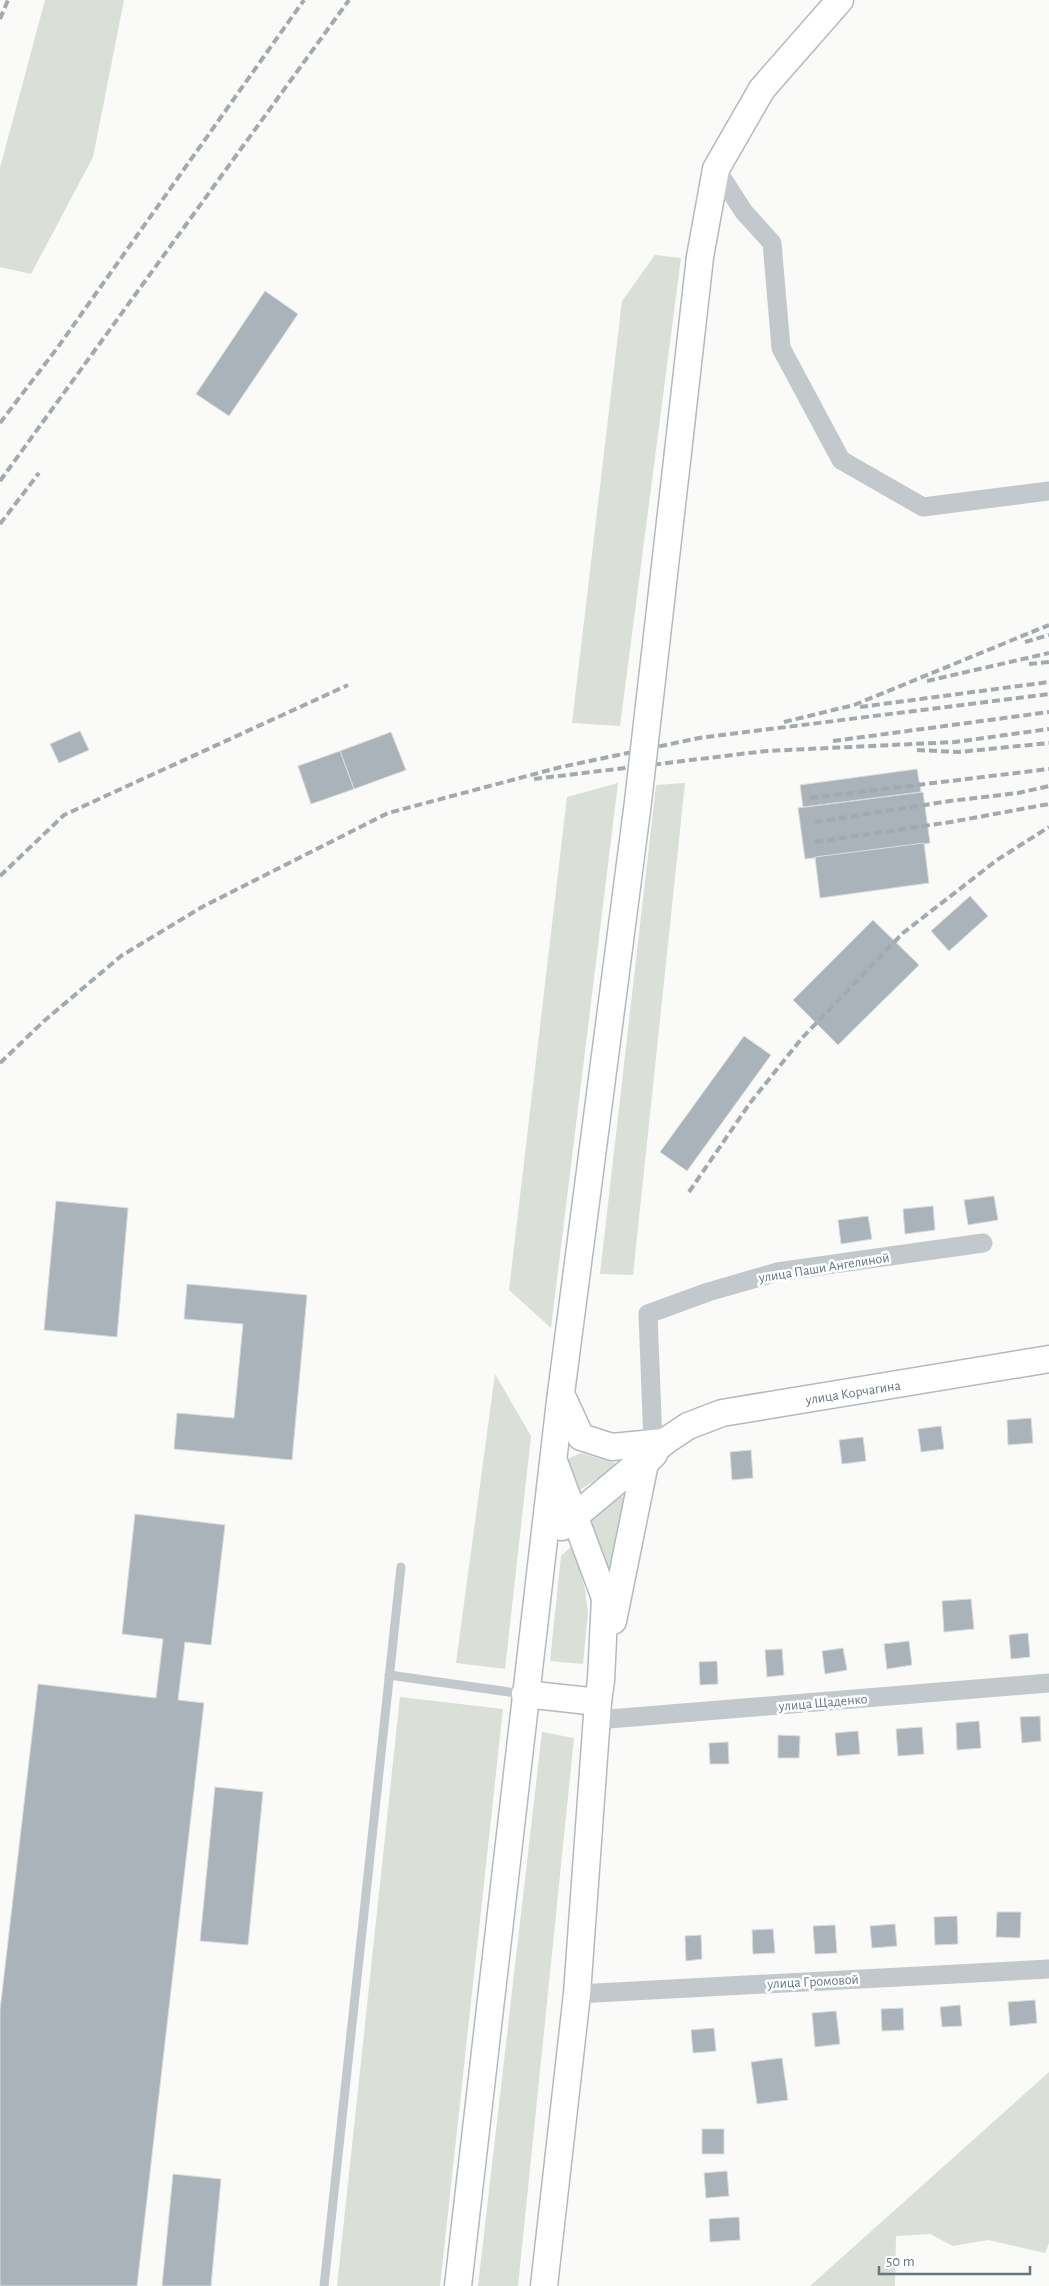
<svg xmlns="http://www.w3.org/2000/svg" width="1049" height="2286" viewBox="0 0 1049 2286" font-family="'Alegreya Sans',sans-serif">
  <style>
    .green { fill: #dadfd7 }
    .building { fill: #aab3b9; stroke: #dcdcda }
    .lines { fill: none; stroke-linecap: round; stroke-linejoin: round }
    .secondary-casing { stroke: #b3babf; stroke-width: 29 }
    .lane { stroke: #c3c8cc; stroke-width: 9 }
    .street { stroke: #c3c8cc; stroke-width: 19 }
    .secondary { stroke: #fff; stroke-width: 26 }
    .rail { stroke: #a2aab0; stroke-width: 4; stroke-dasharray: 8 4; stroke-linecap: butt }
    .secondary-bridge-casing { stroke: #b3babf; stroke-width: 29; stroke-linecap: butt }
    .secondary-bridge { stroke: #fff; stroke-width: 26 }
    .labels { text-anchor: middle; stroke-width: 5; stroke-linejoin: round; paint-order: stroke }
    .street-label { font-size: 14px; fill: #657683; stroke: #fff }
  </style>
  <rect width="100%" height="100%" fill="#fafaf8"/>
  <g class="green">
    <polygon points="45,0 124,0 93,157 31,274 0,267 0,168"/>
    <polygon points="655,255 681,258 620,726 572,723 622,301"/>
    <polygon points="618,783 551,1328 509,1290 567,797"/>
    <polygon points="685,783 633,1275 600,1274 656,785"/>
    <polygon points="495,1374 531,1436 505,1669 456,1663"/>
    <polygon points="581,1453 619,1464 580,1490 568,1459"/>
    <polygon points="627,1496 609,1584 590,1522 620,1497"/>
    <polygon points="574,1544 585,1590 588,1613 583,1664 550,1661 561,1556"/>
    <polygon points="400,1697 503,1709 440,2286 337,2286"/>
    <polygon points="542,1732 574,1738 518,2286 478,2286"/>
    <polygon points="1049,2072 1049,2243 1045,2253 988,2240 953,2246 930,2234 896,2236 895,2286 810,2286"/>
  </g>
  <g class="building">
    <polygon points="265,291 298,314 229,416 196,394"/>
    <polygon points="80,731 89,750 59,763 50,744"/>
    <polygon points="391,732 406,770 354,789 340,751"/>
    <polygon points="340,751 354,789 311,804 298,766"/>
    <polygon points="917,769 921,792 803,807 800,785"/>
    <polygon points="923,792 930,843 805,859 798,808"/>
    <polygon points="924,843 929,883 820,898 815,857"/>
    <polygon points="970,896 988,916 949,951 931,931"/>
    <polygon points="873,920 919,965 838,1045 793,1000"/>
    <polygon points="744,1036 771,1055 687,1171 660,1152"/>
    <polygon points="994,1196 998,1220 968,1225 964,1200"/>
    <polygon points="56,1201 128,1208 117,1337 44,1330"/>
    <polygon points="933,1206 935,1230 905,1234 903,1209"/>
    <polygon points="868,1216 872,1239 841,1244 838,1220"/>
    <polygon points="187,1284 307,1295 292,1460 174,1449 177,1413 234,1418 243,1324 184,1319"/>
    <polygon points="1031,1418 1033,1443 1008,1445 1007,1420"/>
    <polygon points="941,1426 944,1449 921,1452 918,1429"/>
    <polygon points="863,1437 866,1461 842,1464 839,1440"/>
    <polygon points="751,1450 753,1478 732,1480 730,1452"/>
    <polygon points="135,1514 225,1525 211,1645 185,1642 178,1700 204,1703 137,2286 0,2286 0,2010 38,1684 156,1698 163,1639 122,1634"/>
    <polygon points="971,1599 974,1629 944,1632 942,1601"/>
    <polygon points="1028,1633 1030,1657 1011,1659 1009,1635"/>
    <polygon points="909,1641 912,1665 887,1669 884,1644"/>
    <polygon points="843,1648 847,1670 825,1674 822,1651"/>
    <polygon points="782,1649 784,1675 767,1677 765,1650"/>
    <polygon points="717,1661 718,1684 700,1685 699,1662"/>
    <polygon points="1040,1716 1041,1741 1022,1743 1020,1717"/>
    <polygon points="979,1721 981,1748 957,1750 956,1723"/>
    <polygon points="922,1727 924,1754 898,1756 896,1729"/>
    <polygon points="858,1731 860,1754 837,1756 835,1733"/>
    <polygon points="778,1735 800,1736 799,1758 778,1758"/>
    <polygon points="728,1742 729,1764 710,1764 709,1743"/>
    <polygon points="215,1787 263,1792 248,1945 200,1941"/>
    <polygon points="997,1912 1021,1912 1020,1938 996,1937"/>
    <polygon points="957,1916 958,1944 935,1945 934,1917"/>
    <polygon points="895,1924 897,1946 872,1948 870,1926"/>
    <polygon points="835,1925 837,1953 815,1954 813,1926"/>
    <polygon points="773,1929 775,1953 753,1954 752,1930"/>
    <polygon points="701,1935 702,1959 686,1961 685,1936"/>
    <polygon points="1035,2000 1037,2023 1010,2026 1008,2002"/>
    <polygon points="960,2005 962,2026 942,2027 940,2007"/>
    <polygon points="903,2008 904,2030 882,2031 881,2009"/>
    <polygon points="836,2011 840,2044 815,2047 812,2013"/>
    <polygon points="714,2028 716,2051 693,2053 691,2030"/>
    <polygon points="782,2058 788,2100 757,2104 751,2062"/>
    <rect x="702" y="2129" width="22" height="25"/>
    <polygon points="727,2171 729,2196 706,2198 704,2173"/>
    <polygon points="173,2174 221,2179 211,2286 162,2286"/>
    <polygon points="739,2217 740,2240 710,2242 709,2219"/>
  </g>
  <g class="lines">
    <defs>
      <g id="secondary">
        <polyline points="678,452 700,257 716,169 762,89 840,0"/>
        <polyline points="561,1394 581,1437 612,1447 664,1442"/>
        <polyline points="562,1527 664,1442 688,1426 722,1413 1049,1359"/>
        <polyline points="613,1621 645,1463 654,1454"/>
        <polyline points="525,1694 598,1702"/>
        <polyline points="458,2286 560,1401 615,979"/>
        <polyline points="544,2286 577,1994 598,1702 601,1680 605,1598 555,1464"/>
      </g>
    </defs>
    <use href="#secondary" class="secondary-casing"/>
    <g class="lane">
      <polyline points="389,1675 523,1694"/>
      <polyline points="324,2286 401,1567"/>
    </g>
    <g class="street">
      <polyline points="716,169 744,212 772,243 781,348 841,460 923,507 1049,491"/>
      <polyline points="653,1443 648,1314 708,1292 777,1272 983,1243"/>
      <polyline points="597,1720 1049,1683"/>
      <polyline points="577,1994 1049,1969"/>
    </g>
    <use href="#secondary" class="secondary"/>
    <g class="rail">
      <polyline points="0,19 8,0"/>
      <polyline points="0,423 58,347 304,0"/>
      <polyline points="0,481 349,0"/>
      <polyline points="0,524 39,473"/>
      <polyline points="1025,642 1049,635"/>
      <polyline points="1029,664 1049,662"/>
      <polyline points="927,681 1049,653"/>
      <polyline points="860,707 1049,682"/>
      <polyline points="784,722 854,705 1049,625"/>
      <polyline points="833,741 1049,712"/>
      <polyline points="917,750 959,752 1049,743"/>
      <polyline points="534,779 766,751 955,742 1049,729"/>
      <polyline points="810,798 1049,769"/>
      <polyline points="815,822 950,801 1018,793 1049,786"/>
      <polyline points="815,842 951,822 1049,804"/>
      <polyline points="0,876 64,815 348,685"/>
      <polyline points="0,1063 44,1021 121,956 202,907 388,813 561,767 699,738 1049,694"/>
      <polyline points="689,1192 750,1103 802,1038 903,933 997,860 1049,827"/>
    </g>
    <defs>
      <polyline id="secondary-bridge" points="615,979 638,802 678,452"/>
    </defs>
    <use href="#secondary-bridge" class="secondary-bridge-casing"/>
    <use href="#secondary-bridge" class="secondary-bridge"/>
  </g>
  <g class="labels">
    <g class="street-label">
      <text transform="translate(824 1267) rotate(-9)" y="5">улица Паши Ангелиной</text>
      <text transform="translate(853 1392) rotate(-9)" y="5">улица Корчагина</text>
      <text transform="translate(823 1702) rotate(-5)" y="5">улица Щаденко</text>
      <text transform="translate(813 1981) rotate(-3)" y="5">улица Громовой</text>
    </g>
  </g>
  <path d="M879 2266v8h151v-8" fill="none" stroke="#657683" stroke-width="2.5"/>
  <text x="886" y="2266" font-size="15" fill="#657683" stroke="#ffffff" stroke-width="4" paint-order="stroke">50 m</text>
</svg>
